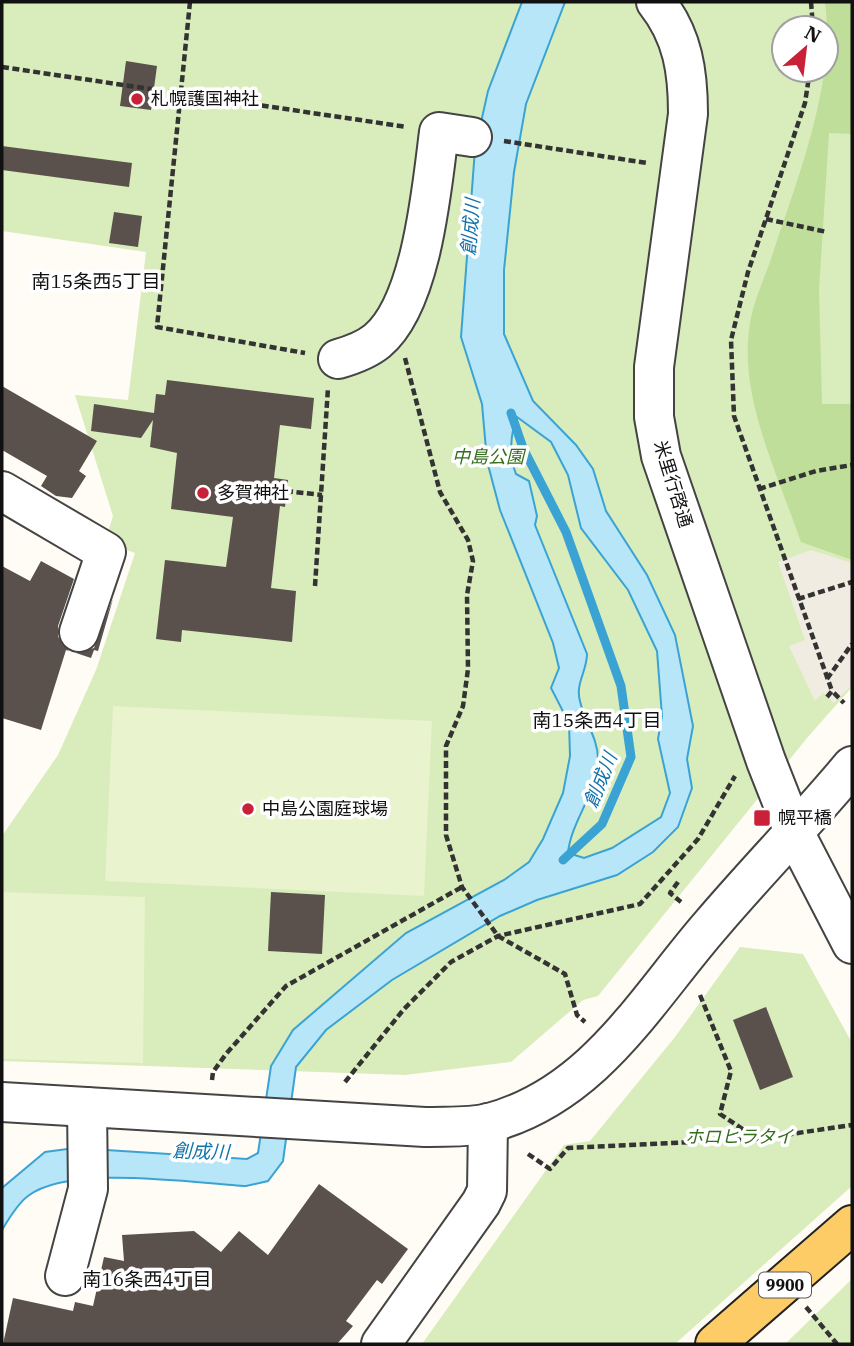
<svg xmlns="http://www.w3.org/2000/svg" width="854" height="1346" viewBox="0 0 854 1346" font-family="'IBM Plex Serif','Noto Sans JP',serif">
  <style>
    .green { fill: #d9ecbb; fill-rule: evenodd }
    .forest { fill: #bede9a }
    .pitch { fill: #e9f3ce }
    .plaza { fill: #f1ece1 }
    .water { fill: #b7e6f9; stroke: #3aa3d4; stroke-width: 2; fill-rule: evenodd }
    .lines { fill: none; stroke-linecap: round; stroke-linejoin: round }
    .stream { stroke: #3aa3d4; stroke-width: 9 }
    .building { fill: #5a514c }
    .minor-casing { stroke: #444; stroke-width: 42 }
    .major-casing { stroke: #222; stroke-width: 42 }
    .path { stroke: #333; stroke-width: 4.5; stroke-dasharray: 7 3.5; stroke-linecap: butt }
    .minor { stroke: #fff; stroke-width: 38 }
    .major { stroke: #fecc66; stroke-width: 38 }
    .poi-dot { fill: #c92137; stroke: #fff; stroke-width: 2.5 }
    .labels { text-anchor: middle; stroke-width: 7; stroke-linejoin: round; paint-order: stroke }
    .shield { fill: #fff; stroke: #585858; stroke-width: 2 }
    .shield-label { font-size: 16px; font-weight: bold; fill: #111 }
    .poi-label { font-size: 18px; fill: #111; stroke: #fff; text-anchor: start }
    .park-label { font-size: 18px; font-style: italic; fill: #346d1c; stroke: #fff }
    .street-label { font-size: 18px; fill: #111; stroke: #fff }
    .water-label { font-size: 19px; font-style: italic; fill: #1274aa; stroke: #fff }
    .neighbourhood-label { font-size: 19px; fill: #111; stroke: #fff }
  </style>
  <rect width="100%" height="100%" fill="#fffcf5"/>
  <g class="green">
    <path d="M2,2H852V687L807,738L598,996L583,1000L511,1062L405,1075L2,1061V836L58,755L96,670L135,553L105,542L113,516L75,395L128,400L146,252L2,231ZM784,28H826V70H784Z"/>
    <polygon points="740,947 803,954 852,1043 852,1186 675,1344 422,1344 564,1145 590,1141 675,1037"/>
    <polygon points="852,1279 852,1344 785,1344"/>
  </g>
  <path class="forest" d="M825,2H852V134L829,133L819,290L822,404H852V560L801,542C779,478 740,399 749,331C751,307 763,282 771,259C797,179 836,85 825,2Z"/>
  <g class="pitch">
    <polygon points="113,706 432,721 424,896 105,881"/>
    <polygon points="2,892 145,897 143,1063 2,1059"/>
  </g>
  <polygon class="plaza" points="811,550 852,563 852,685 834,703 823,693 815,701 789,646 805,640 778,562"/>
  <path class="water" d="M522,2H565L526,104L514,172L504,270V334L533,401L576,445L593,469L606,511L647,575L675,635L693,726L687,759L692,788L678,827L653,852L617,875L537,900L500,916L392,980L326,1030L296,1067L283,1161L268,1181L246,1186C193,1183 69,1164 28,1196C18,1203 8,1220 2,1230V1188L45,1152L75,1148L247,1159L258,1153L271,1066L293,1030L406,933L504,880L529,862L543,839L563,793L570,756L569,723L551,688L559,668L553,643L500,510L487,461L482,404L461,337L475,149L488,91ZM517,417L551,442L568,475L581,528L628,590L657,651L662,716L658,739L670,793L661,817L612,848L584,858L568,853C571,821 598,792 598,759C598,738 584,721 580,701C575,684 587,671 587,654L535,525L537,516L529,481L516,474C509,456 510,435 517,417Z"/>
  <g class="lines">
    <polyline class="stream" points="511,413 523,448 566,532 621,686 631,757 602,824 563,860"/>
  </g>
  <g class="building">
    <polygon points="126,61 157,66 151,110 120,106"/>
    <polygon points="2,146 132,163 129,187 2,170"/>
    <polygon points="114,212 142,216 138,247 109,243"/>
    <polygon points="167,380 314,398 311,429 280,425 274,478 288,480 285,507 280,506 271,588 296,591 292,642 182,630 181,642 156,639 165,560 226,567 233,517 171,509 177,453 150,447 153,420 141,438 91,431 94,404 154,413 156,394 165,395"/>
    <polygon points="2,386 97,441 79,471 86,476 72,498 56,496 41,486 47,476 2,450"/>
    <polygon points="41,561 74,579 58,626 58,637 69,651 66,650 41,730 2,718 2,566 30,581"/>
    <polygon points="113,599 98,651 94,650 91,658 76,653 94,648"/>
    <polygon points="271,892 325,895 322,954 268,951"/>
    <polygon points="766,1007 793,1077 760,1090 733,1020"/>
    <polygon points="319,1184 408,1249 382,1284 377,1280 346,1321 353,1326 337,1344 3,1344 13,1298 73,1311 75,1302 93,1306 104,1257 124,1261 122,1235 194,1231 221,1252 239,1231 268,1255"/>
  </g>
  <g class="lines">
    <defs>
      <g id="minor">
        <path d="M656,2C683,36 688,72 688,114L654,367V417L661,456L766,761L794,832L852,944"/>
        <path d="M338,359C352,355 366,350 377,341C422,304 432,187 439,132L472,137"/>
        <polyline points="2,491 106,552 79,632"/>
        <path d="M2,1102L425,1127C446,1126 469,1128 489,1123C594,1095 645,1001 711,925C757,871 807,820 852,766"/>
        <polyline points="65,1276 88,1189 87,1107"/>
        <polyline points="381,1344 481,1203 487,1191 488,1123"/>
      </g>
      <polyline id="major" points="715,1344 852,1225"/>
    </defs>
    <use href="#minor" class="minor-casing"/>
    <use href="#major" class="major-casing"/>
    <g class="path">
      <polyline points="190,2 157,327 305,353"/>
      <polyline points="811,2 813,28"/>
      <polyline points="2,67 407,127"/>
      <polyline points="810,70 805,103 748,272 731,340 734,416 832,691"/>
      <polyline points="504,141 647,163"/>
      <polyline points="766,219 827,232"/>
      <polyline points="405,358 440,492 468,540 473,561 467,595 468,669 463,706 446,746 446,835 462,887 498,936 565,974 577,1015 585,1022"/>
      <polyline points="759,489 816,471 852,465"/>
      <polyline points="286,491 322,495"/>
      <polyline points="315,586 328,388"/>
      <polyline points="798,599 852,582"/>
      <polyline points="827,679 852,644"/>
      <polyline points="827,697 832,691 844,703"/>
      <polyline points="678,882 670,893 681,902"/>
      <polyline points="700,995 731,1071 720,1114 756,1138"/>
      <polyline points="212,1080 213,1072 226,1054 286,986 462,887"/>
      <polyline points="345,1082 404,1009 451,962 498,936 640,904 698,839 735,776"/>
      <polyline points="528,1154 550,1169 568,1148 757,1139 852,1125"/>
      <polyline points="806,1307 837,1344"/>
    </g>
    <use href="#minor" class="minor"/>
    <use href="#major" class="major"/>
  </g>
  <g class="poi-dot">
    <circle cx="137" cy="99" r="7"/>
    <circle cx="203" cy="493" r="7"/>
    <circle cx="248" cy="809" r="7"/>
    <rect x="753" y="809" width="18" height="18" rx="3.5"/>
  </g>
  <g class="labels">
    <rect class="shield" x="759" y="1272.5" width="52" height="25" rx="5"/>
    <g class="shield-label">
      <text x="785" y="1291">9900</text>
    </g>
    <g class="poi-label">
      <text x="151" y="105">札幌護国神社</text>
      <text x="217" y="499">多賀神社</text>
      <text x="262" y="815">中島公園庭球場</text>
      <text x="778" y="824">幌平橋</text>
    </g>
    <g class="park-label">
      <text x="488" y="463">中島公園</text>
      <text x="739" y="1143">ホロヒラタイ</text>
    </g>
    <g class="street-label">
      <text transform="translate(673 484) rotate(73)" y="6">米里行啓通</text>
    </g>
    <g class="water-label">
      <text transform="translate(470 227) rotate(-85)" y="7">創成川</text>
      <text transform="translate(600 780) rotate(-68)" y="7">創成川</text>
      <text transform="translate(201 1151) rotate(2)" y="7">創成川</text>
    </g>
    <g class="neighbourhood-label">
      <text x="96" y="288">南15条西5丁目</text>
      <text x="597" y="727">南15条西4丁目</text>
      <text x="147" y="1286">南16条西4丁目</text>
    </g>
  </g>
  <rect width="854" height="1346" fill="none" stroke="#111111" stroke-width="7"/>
  <g transform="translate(805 49) rotate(28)"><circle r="33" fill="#ffffff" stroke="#a0a0a0" stroke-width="2"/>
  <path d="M0-5L12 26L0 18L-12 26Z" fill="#c92137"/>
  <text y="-10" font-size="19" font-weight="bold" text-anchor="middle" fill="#111111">N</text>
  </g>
</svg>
